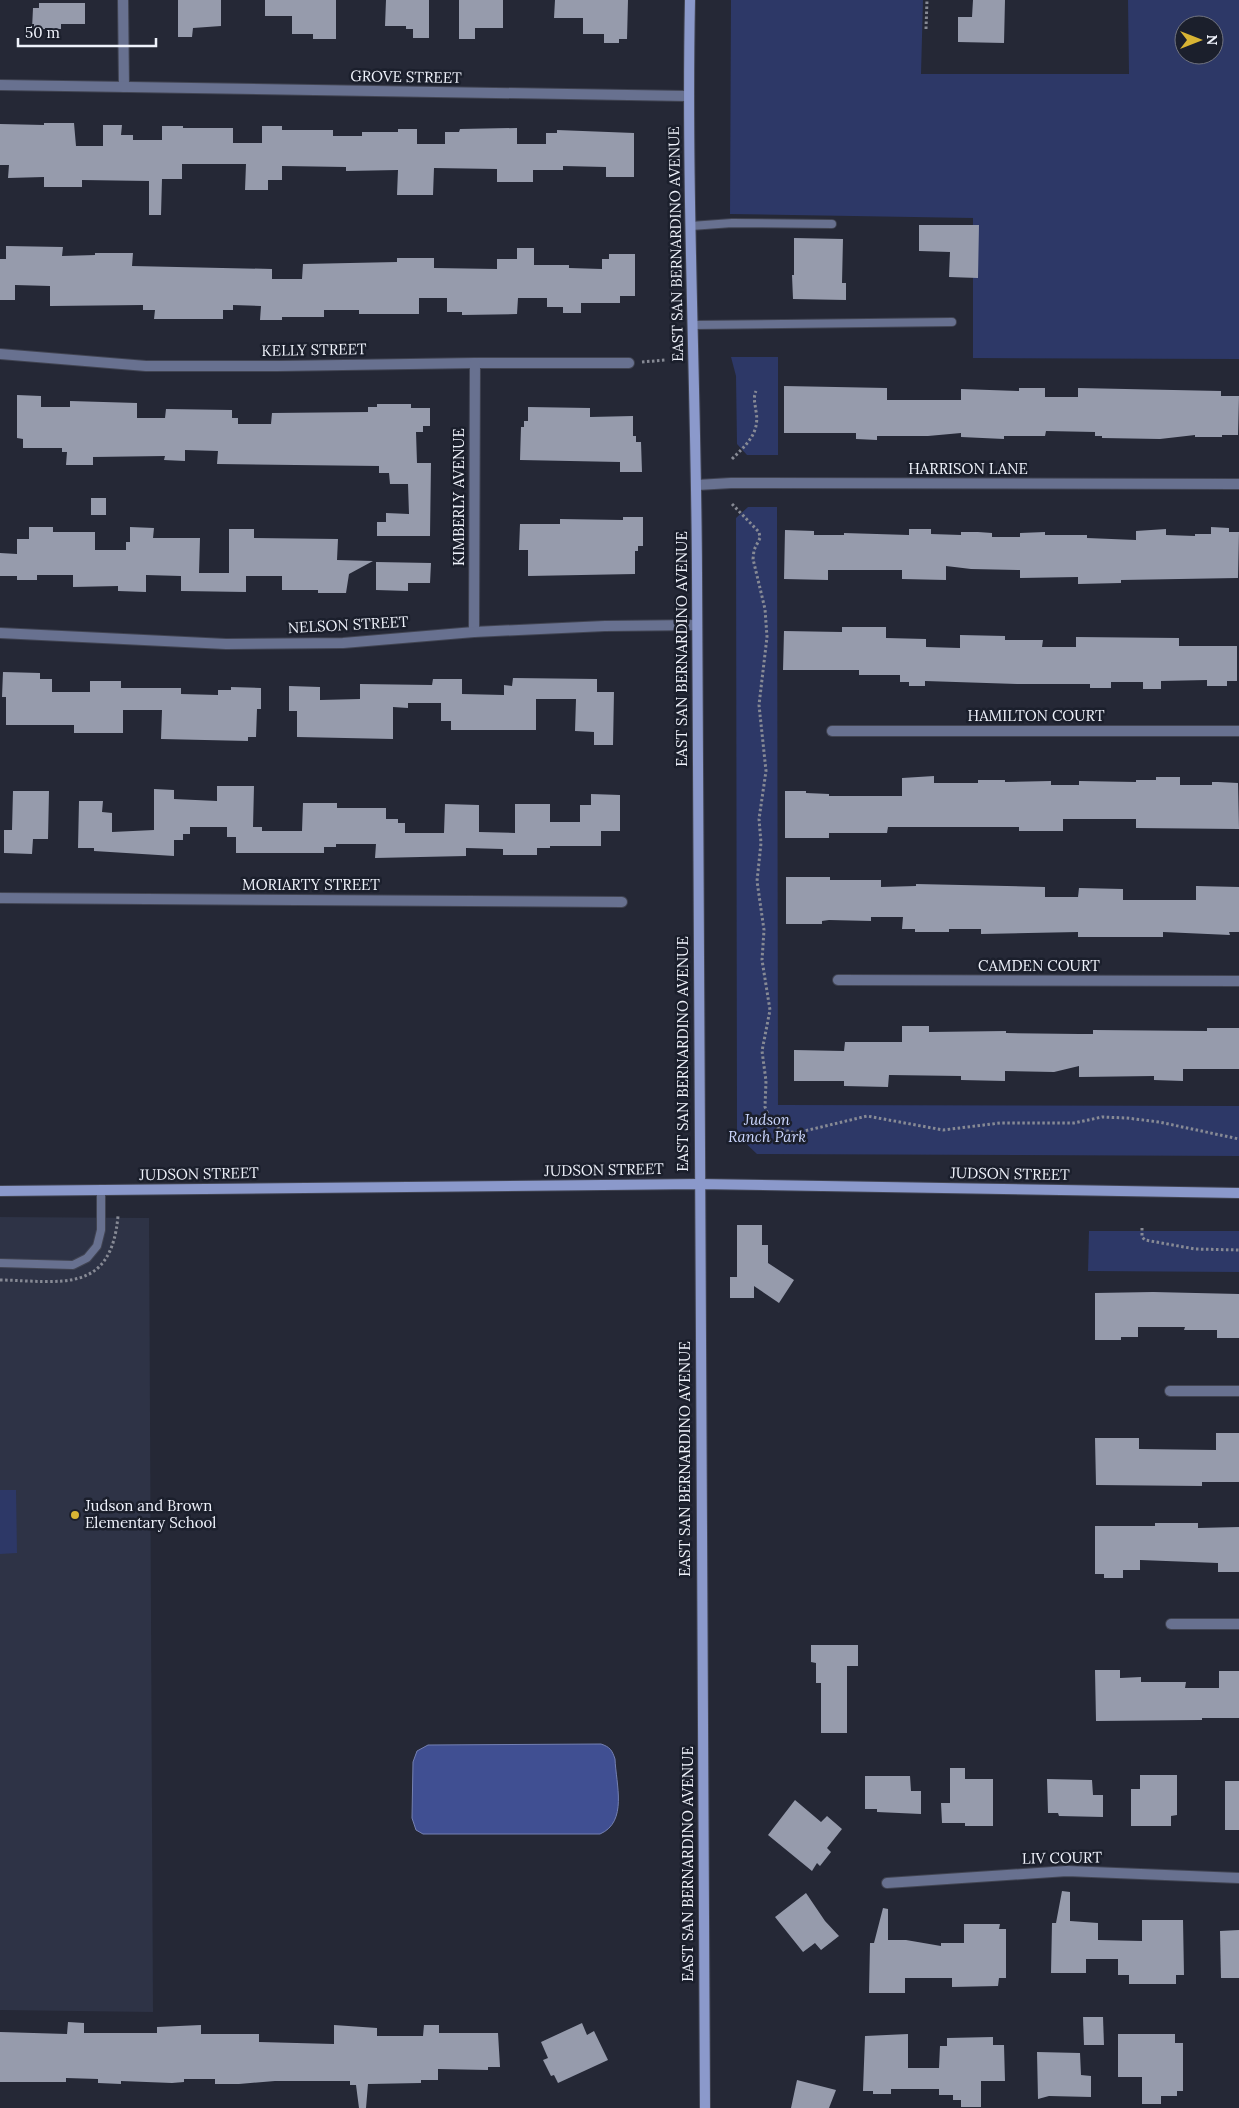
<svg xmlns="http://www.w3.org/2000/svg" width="1239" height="2108" viewBox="0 0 1239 2108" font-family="Lora,serif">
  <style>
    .built { fill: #2e3346 }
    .green { fill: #2d3867; fill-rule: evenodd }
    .water { fill: #404f92; stroke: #7480b2 }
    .building { fill: #969bac }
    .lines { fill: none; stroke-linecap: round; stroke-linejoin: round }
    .lane-casing { stroke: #414452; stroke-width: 10 }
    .street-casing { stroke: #414452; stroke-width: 12 }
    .secondary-casing { stroke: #414452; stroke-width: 12 }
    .path { stroke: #878a95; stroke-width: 3; stroke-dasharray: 2.5 2.5; stroke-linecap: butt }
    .lane { stroke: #687190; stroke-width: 8 }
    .street { stroke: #687190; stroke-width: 10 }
    .secondary { stroke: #8b99cb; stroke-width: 10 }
    .poi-dot { fill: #d8b434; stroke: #1b1f2c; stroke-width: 2 }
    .labels { text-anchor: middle; stroke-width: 5; stroke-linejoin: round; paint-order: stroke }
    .street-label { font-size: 15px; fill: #eff2fb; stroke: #1b1f2c }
    .park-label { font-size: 15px; font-style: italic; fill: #cbd6fe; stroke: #1b1f2c }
    .poi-label { font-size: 15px; fill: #eff2fb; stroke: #1b1f2c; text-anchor: start }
  </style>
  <rect width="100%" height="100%" fill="#252836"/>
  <polygon class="built" points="0,1217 149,1218 153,2012 0,2010"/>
  <g class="green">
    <path d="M731,0H923L921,74H1129L1128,0H1239V359L973,358V218L730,214ZM1184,25H1214V55H1184Z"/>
    <polygon points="731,357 778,357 778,455 747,455 737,444 736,376"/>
    <polygon points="748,507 777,507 778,1105 1239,1106 1239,1156 757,1154 737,1135 736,518"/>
    <polygon points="1089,1231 1239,1231 1239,1272 1088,1271"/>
    <polygon points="0,1490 16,1490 17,1553 0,1554"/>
  </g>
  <path class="water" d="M601,1744C610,1747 612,1750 615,1759C616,1784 628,1822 600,1834H423L416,1830L412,1818L413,1762L417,1751L428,1745Z"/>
  <g class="building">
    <polygon points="178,0 221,0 221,26 193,28 192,37 178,37"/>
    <polygon points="265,0 336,0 336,39 313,39 313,34 292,34 292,16 265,16"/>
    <polygon points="386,0 429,0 429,38 413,38 413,29 406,29 406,26 385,26"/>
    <polygon points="459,0 503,0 503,28 475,28 475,39 459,39"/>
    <polygon points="555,0 628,0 627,39 619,39 619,43 604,43 604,34 583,34 583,18 554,18"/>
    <polygon points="973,0 1005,0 1004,43 958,42 958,17 972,17"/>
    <polygon points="39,3 85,3 85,24 61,24 61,29 32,29 33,8 39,8"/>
    <polygon points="44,123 74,123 76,146 103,146 103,125 122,125 121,135 133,135 133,140 162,140 162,126 183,126 183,128 233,128 233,143 262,143 262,126 282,126 282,130 333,130 333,136 362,136 362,132 398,132 398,129 417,129 417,144 445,144 445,132 459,132 460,129 517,128 517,144 546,144 546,133 557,133 557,130 634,133 634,177 606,177 606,167 563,166 563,170 533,170 533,182 497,182 497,169 434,168 433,195 397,195 398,170 346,171 346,167 282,166 282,180 268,180 268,190 245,190 246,164 182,164 182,179 162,179 161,215 149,215 149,181 82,180 82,187 44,187 44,177 8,178 9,165 0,165 0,124 44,125"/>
    <polygon points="919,225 979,225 978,278 949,277 950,252 919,251"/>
    <polygon points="794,238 843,239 842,283 846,283 846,300 793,299 792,275 794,275"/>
    <polygon points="6,246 63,247 62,256 95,255 95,253 133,253 132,266 272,269 272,279 302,279 303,264 397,262 397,258 434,258 434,268 497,269 497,259 517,259 517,248 534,248 534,265 569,265 569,268 602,269 602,259 609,259 609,254 635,254 635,296 620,296 620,303 581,303 581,313 563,313 563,307 547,307 547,298 518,298 517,314 462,315 462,312 447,312 447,298 419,298 419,314 359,314 359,310 324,310 324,317 282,317 282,320 260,320 261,306 233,305 233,310 223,310 223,319 154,319 155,310 143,310 143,305 50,306 50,286 15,285 15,300 0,300 0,259 6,259"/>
    <polygon points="784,386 887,388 887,400 961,400 961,389 1019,391 1019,388 1045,388 1045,397 1078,397 1078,388 1221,391 1221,396 1239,396 1238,435 1222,435 1222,437 1195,437 1195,435 1160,439 1102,438 1102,436 1095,436 1095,432 1046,431 1045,436 1004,436 1004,439 961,437 961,433 928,436 877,436 877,440 856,439 856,433 784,433"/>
    <polygon points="17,395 41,396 41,407 70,407 70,401 137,403 137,418 165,418 166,409 232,410 232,418 238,418 238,424 271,424 272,413 368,412 368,407 377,407 377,404 411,404 411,408 430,408 430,426 423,426 423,432 416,432 417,463 431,463 430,536 377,536 377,522 386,522 386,513 409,514 408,484 390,484 389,473 379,473 379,466 217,464 218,451 185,450 185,461 164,460 165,456 93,457 93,465 66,465 67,452 62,452 62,448 23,448 23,439 17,438"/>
    <polygon points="528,407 590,408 590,417 633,416 633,436 636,436 636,442 641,442 642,472 620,472 620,462 520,460 521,427 524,427 524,421 528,421"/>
    <rect x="91" y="498" width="15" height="17"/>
    <polygon points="623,517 643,517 643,546 638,546 638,551 635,551 635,574 528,576 528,550 519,550 520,524 560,524 560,519 623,520"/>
    <polygon points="29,527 53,527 53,532 95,532 95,550 126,550 126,542 130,542 130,527 154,528 153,538 200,538 199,573 229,573 229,529 254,529 254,538 338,539 337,560 373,561 349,574 346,593 318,593 318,590 282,590 282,576 246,576 246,592 181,591 181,576 146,575 146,592 118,591 118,586 73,587 73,575 37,575 37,580 17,580 17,576 0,576 0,553 17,554 17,539 29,539"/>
    <polygon points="1211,527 1229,528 1229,532 1239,532 1238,578 1121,580 1121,583 1078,584 1078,577 1020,578 1020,570 971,569 946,566 946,580 902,579 902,570 828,570 828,580 784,579 785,530 814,531 814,535 844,535 844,533 909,535 909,529 931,529 931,534 961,535 961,532 978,532 992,533 992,537 1020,537 1020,533 1045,532 1045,535 1087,535 1087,538 1136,540 1136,531 1166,529 1166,535 1195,536 1195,534 1211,534"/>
    <polygon points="376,562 431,563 430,583 408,583 408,591 376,590"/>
    <polygon points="842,627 886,627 886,638 926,639 926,647 960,648 960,635 1005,636 1005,640 1043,640 1042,647 1076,647 1076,637 1179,638 1179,646 1237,646 1237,681 1227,681 1227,686 1207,686 1207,680 1161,681 1161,689 1143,689 1143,682 1111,682 1111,688 1090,688 1090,684 1017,684 925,681 925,686 909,686 909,682 900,682 900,675 859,675 859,670 783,670 784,631 842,632"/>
    <polygon points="3,672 40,673 40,679 52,679 52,692 90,692 90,681 121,681 121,688 181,688 181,694 218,695 218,690 231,690 231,687 261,688 261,709 257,709 256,737 248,737 248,741 161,739 162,710 123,710 123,733 74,733 74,725 6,725 6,697 2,697"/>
    <polygon points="513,678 597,679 597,692 614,692 613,745 594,745 594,732 575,731 576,699 536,699 536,730 451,730 451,721 441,721 441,703 408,703 408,708 393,707 393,739 297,737 297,711 289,711 289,686 320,687 320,700 360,699 360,684 432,685 433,679 462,679 462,694 504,695 504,685 512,686"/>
    <polygon points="934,776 934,783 978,783 978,780 1005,780 1005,782 1051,781 1051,785 1079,785 1079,781 1136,782 1136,780 1156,780 1156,777 1180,777 1180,785 1212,785 1212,782 1218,782 1238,783 1239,829 1136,828 1136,819 1063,819 1063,831 1019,831 1019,827 888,827 887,833 829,833 829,838 785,838 785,791 806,791 806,793 829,794 829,796 902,796 902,778"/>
    <polygon points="217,786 254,786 253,827 262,827 262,831 302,831 303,803 337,803 337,808 386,808 386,819 398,819 398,823 405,823 405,833 444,833 445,804 479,805 479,832 515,833 515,804 550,804 550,822 580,822 580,805 591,805 591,794 620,795 620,831 601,831 601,846 550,846 550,848 537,848 537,855 503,855 503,849 466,848 466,856 375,858 376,844 336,844 336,847 324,847 324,853 236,853 236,837 227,837 227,827 190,827 190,834 183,834 183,840 174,840 174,856 94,851 94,848 78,848 79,801 103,801 102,812 112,813 112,832 154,830 154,789 174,790 174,799 217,801"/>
    <polygon points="13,791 49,791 48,839 33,839 32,854 4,853 4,830 12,830"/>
    <polygon points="786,877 830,877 830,880 881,880 881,887 916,886 916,884 1045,887 1045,897 1078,897 1079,888 1123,889 1123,900 1196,900 1196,886 1239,887 1239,932 1229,932 1230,935 1163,932 1163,937 1078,937 1078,932 981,934 981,929 949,929 949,932 915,932 915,929 902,929 903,917 871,917 871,921 829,920 822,921 822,924 786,924"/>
    <polygon points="902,1026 929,1026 929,1032 1006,1031 1006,1033 1079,1034 1093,1034 1093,1030 1207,1031 1207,1028 1239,1028 1239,1069 1183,1069 1183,1081 1154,1080 1154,1076 1079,1077 1079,1066 1054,1072 1005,1071 1005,1081 961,1080 961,1076 889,1075 888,1087 844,1086 844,1081 794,1081 794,1050 844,1051 845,1042 902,1042"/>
    <polygon points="737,1225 762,1225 762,1245 768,1245 768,1263 794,1280 779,1303 754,1286 754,1298 730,1298 730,1277 737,1277"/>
    <polygon points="1153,1292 1239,1294 1239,1338 1217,1338 1217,1330 1184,1330 1185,1327 1138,1327 1138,1337 1121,1337 1121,1340 1095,1340 1095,1293"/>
    <polygon points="1216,1433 1239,1433 1239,1482 1202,1482 1202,1486 1096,1485 1095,1438 1139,1438 1139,1449 1216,1450"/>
    <polygon points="1155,1523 1198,1523 1198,1528 1239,1527 1239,1572 1218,1572 1218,1563 1140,1560 1140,1570 1123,1570 1123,1578 1104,1578 1104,1574 1095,1574 1095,1526 1155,1526"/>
    <polygon points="811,1645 858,1645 858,1666 847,1666 847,1733 821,1733 821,1683 816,1683 816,1663 811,1662"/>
    <polygon points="1095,1670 1120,1670 1120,1678 1141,1677 1141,1682 1186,1682 1185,1688 1219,1688 1219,1671 1239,1671 1239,1718 1202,1718 1202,1720 1096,1721"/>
    <polygon points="950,1768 965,1768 965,1779 993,1779 993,1826 965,1826 965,1823 942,1823 941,1803 950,1803"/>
    <polygon points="1140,1775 1177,1775 1177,1815 1171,1816 1171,1826 1131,1826 1131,1789 1140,1789"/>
    <polygon points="865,1776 910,1776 911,1791 921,1791 921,1814 877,1812 877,1809 865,1809"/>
    <polygon points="1047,1779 1092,1780 1093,1795 1103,1795 1103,1817 1059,1816 1058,1813 1048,1813"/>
    <rect x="1225" y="1781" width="14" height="49"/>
    <polygon points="795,1800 821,1822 827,1816 842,1829 827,1848 831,1852 820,1866 817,1863 812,1871 768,1835"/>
    <polygon points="1062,1891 1070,1892 1070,1921 1098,1923 1098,1940 1142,1941 1142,1920 1183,1920 1184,1975 1176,1975 1176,1984 1129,1984 1129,1975 1118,1975 1118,1959 1086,1959 1086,1973 1051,1973 1052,1923 1056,1923"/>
    <polygon points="806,1893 825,1921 839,1936 821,1950 815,1943 803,1952 775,1917"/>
    <polygon points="883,1908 888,1909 888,1940 906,1940 941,1946 941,1943 964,1943 964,1924 1000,1924 999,1929 1006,1929 1006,1978 999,1978 998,1986 952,1987 952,1978 905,1978 905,1993 869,1993 870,1943 874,1943"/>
    <polygon points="1239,1930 1239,1978 1221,1978 1220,1931"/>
    <polygon points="1083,2017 1103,2017 1104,2045 1084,2045"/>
    <polygon points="68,2022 84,2023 84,2033 157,2033 157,2027 201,2025 201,2034 259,2034 259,2042 334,2044 334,2025 377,2028 377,2036 423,2036 424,2025 439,2025 439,2033 498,2033 500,2067 488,2067 488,2070 438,2069 438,2080 421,2080 421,2083 368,2084 366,2108 359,2108 356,2085 350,2085 350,2081 275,2081 239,2084 215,2084 215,2079 184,2079 184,2082 172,2083 121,2081 121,2084 98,2083 98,2079 66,2078 66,2082 0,2082 0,2032 67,2034"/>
    <polygon points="582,2023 587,2035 594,2031 608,2060 558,2083 554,2075 551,2076 543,2060 548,2058 541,2042"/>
    <polygon points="908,2034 908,2068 939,2068 940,2046 947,2046 947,2038 993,2037 993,2045 1004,2045 1005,2081 981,2081 981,2107 961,2107 961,2100 953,2100 953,2095 939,2095 939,2089 891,2089 891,2094 873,2094 873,2091 863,2091 865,2036"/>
    <polygon points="1118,2034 1175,2034 1175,2043 1183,2043 1183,2091 1177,2091 1177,2096 1161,2096 1161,2104 1142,2104 1142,2077 1118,2077"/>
    <polygon points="1037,2052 1080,2053 1081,2075 1091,2076 1091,2097 1049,2096 1038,2099"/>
    <polygon points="797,2080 836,2090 829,2108 791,2108"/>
  </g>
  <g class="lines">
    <defs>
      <g id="lane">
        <polyline points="691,226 732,223 832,224"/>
        <polyline points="692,325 952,322"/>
        <polyline points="0,1263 73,1265 87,1258 97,1246 101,1230 101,1190"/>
      </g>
      <g id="street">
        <polyline points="123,0 124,87"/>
        <polyline points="0,85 688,96"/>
        <polyline points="0,354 146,366 278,366 475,363 629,363"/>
        <polyline points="697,485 731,483 1239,484"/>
        <polyline points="474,632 475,363"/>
        <polyline points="0,633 226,644 343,643 474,632 605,626 697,625"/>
        <polyline points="832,731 1239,731"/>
        <polyline points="0,898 622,902"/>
        <polyline points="838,980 1239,981"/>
        <polyline points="1170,1391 1239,1391"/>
        <polyline points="1171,1624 1239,1624"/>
        <polyline points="887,1883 1067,1871 1239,1878"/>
      </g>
      <g id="secondary">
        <path d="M690,0C686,191 696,381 697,572C698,1084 701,1596 705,2108"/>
        <polyline points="0,1191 698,1184 1239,1193"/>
      </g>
    </defs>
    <use href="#lane" class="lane-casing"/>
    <use href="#street" class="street-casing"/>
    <use href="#secondary" class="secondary-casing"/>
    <g class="path">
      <polyline points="926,29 927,0"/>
      <polyline points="642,362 665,360"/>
      <path d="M732,459C747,444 760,433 756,411C755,403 753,398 756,391"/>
      <polyline points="732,504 759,532 760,538 754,550 753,559 765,609 767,637 759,705 766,771 759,819 761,843 757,881 764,930 762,960 770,1010 762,1051 766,1081 765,1107 770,1120 779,1129 796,1133 867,1116 943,1130 1000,1123 1074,1123 1102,1117 1127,1118 1159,1122 1239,1139"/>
      <polyline points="1142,1228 1142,1237 1145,1240 1195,1249 1239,1250"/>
      <path d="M0,1280C61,1281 111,1295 118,1216"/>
    </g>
    <use href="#lane" class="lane"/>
    <use href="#street" class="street"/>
    <use href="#secondary" class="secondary"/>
  </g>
  <circle class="poi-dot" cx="75" cy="1515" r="5"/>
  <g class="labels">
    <g class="street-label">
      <text transform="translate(406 77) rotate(1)" y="5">GROVE STREET</text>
      <text transform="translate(676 244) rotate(-91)" y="5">EAST SAN BERNARDINO AVENUE</text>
      <text transform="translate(314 350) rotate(-1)" y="5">KELLY STREET</text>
      <text x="968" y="474">HARRISON LANE</text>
      <text transform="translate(459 497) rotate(-90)" y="5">KIMBERLY AVENUE</text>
      <text transform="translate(348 625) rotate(-3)" y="5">NELSON STREET</text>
      <text transform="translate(682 649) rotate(-90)" y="5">EAST SAN BERNARDINO AVENUE</text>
      <text x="1036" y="721">HAMILTON COURT</text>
      <text x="311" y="890">MORIARTY STREET</text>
      <text x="1039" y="971">CAMDEN COURT</text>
      <text transform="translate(683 1054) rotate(-90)" y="5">EAST SAN BERNARDINO AVENUE</text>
      <text transform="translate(604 1170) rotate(-1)" y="5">JUDSON STREET</text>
      <text transform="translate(199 1174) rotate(-1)" y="5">JUDSON STREET</text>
      <text transform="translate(1010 1174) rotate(1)" y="5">JUDSON STREET</text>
      <text transform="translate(685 1459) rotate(-90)" y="5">EAST SAN BERNARDINO AVENUE</text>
      <text transform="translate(1062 1858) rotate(-1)" y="5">LIV COURT</text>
      <text transform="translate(688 1864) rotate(-90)" y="5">EAST SAN BERNARDINO AVENUE</text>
    </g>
    <g class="park-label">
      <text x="767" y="1125">Judson<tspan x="767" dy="17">Ranch Park</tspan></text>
    </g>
    <g class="poi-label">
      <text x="85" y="1511">Judson and Brown<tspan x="85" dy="17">Elementary School</tspan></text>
    </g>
  </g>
  <g transform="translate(1199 40) rotate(90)"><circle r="24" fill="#1b1f2c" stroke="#70737f"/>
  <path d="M0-4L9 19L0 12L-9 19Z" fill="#d8b434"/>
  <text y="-8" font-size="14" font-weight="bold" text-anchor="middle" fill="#eff2fb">N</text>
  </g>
  <path d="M18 38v8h138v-8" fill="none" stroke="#eff2fb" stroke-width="2.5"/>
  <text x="25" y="38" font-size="15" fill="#eff2fb" stroke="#1b1f2c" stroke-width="4" paint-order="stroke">50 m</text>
</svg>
